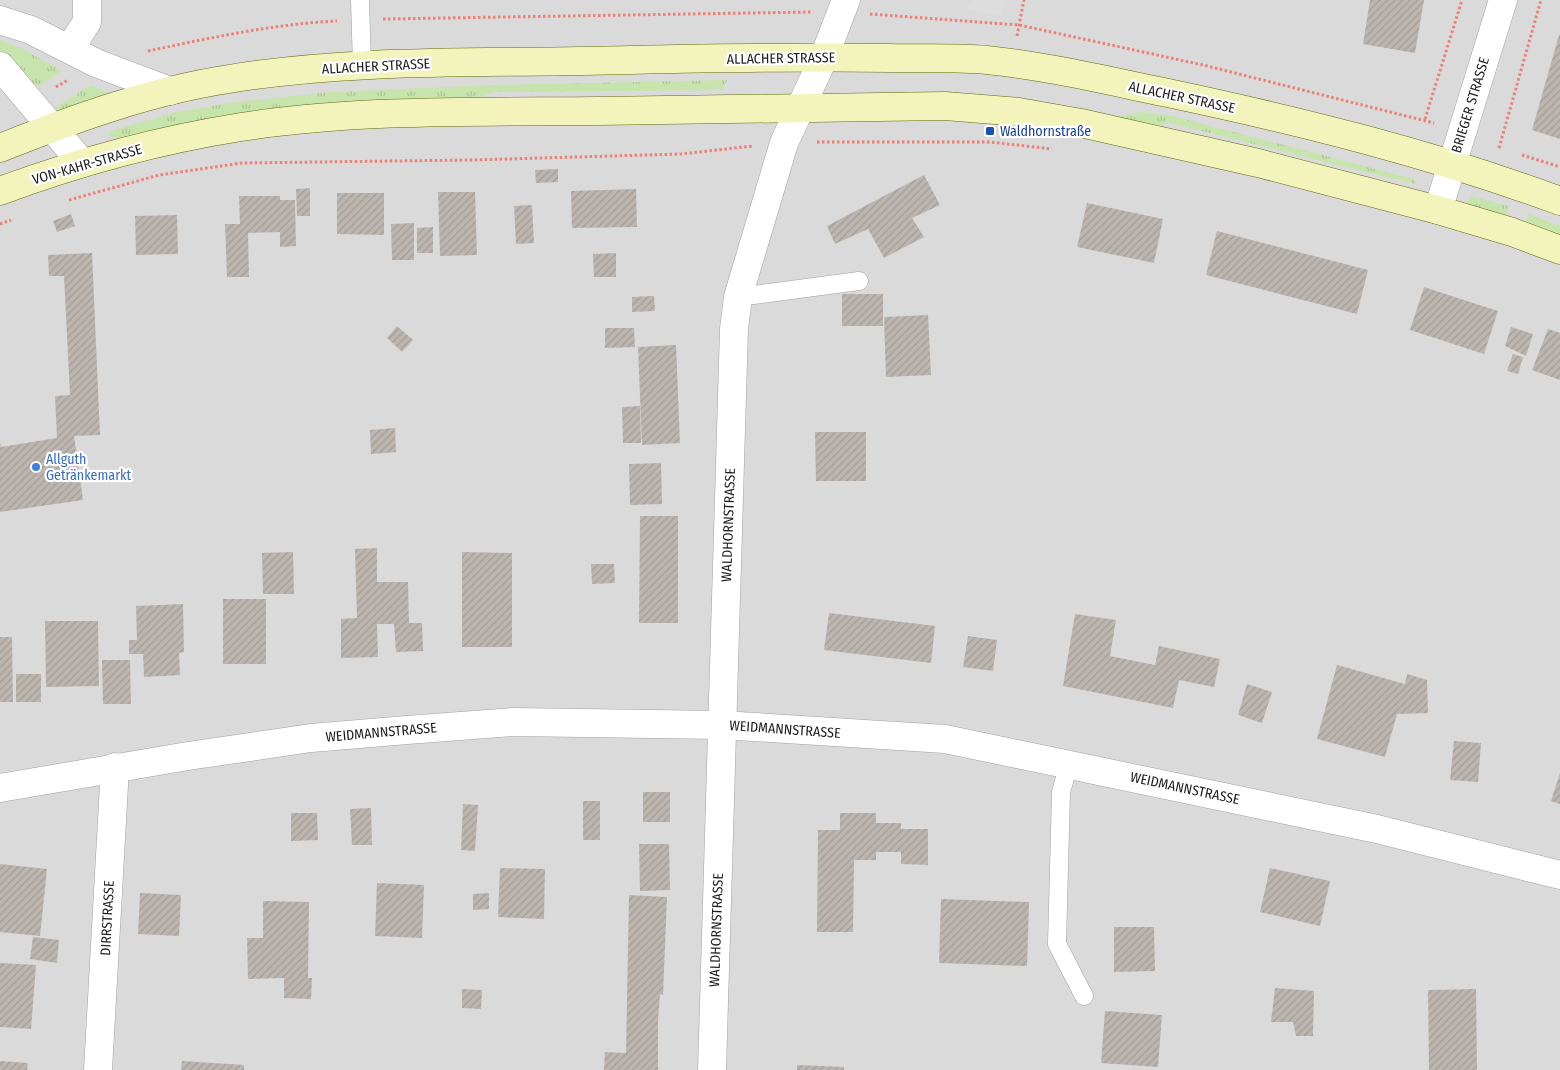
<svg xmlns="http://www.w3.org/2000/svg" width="1560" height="1070" viewBox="0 0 1560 1070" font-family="'Fira Sans Condensed',sans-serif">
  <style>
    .residential { fill: #dbdada }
    .grass { fill: url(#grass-tufts) }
    .parking { fill: #ddd }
    .building { fill: url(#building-hatch) }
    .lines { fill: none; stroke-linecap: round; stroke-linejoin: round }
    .service-casing { stroke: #a1a1a1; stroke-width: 19 }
    .minor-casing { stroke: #a1a1a1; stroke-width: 29 }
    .tertiary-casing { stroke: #a1a1a1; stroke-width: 29 }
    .secondary-casing { stroke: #616a0d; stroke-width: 29 }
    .path { stroke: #ee7f73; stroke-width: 3; stroke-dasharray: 2.5 2.5; stroke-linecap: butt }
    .service { stroke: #fff; stroke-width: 18 }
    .minor { stroke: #fff; stroke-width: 28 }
    .tertiary { stroke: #fff; stroke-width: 28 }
    .secondary { stroke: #f2f4bb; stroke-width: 28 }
    .transit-dot { fill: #1a4fb4; stroke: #fff; stroke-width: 2 }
    .shop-dot { fill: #3f7fe0; stroke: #fff; stroke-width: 2 }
    .labels { text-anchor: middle; stroke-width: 4.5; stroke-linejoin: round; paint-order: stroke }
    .street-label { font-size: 14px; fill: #1d1d1d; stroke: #fff }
    .transit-label { font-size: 14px; fill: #164399; stroke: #fff; text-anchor: start }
    .shop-label { font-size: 14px; fill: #366cbe; stroke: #fff; text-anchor: start }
  </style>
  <defs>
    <pattern id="grass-tufts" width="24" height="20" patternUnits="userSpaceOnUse" patternTransform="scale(1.25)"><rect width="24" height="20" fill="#c8e4ad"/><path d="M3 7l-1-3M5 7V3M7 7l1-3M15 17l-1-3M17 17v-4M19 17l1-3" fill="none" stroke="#abc394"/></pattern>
    <pattern id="building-hatch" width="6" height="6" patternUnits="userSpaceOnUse" patternTransform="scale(1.25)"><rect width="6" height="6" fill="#bdb6b0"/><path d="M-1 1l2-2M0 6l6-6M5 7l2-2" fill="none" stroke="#a29c97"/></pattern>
  </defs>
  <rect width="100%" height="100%" fill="#edeae3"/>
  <rect class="residential" x="0" y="0" width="1560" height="1070"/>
  <g class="grass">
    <polygon points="0,40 21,48 62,71 32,90 0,55"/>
    <polygon points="727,80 723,90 494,92 456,107 135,141 111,137 108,132 176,112 235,102 330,92 492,85"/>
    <polygon points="91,85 107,93 104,100 56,114 51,110"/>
    <polygon points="890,92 950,94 1109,118 1142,112 1173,116 1414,179 1416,182 1414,184 1170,123 1135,129 888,100"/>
    <polygon points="1471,196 1509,206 1504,224 1466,204"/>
    <polygon points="1529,214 1560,226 1560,245 1523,231"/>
  </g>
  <polygon class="parking" points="972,0 1005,0 1002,15 965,10"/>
  <g class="building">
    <polygon points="1370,0 1424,0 1415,53 1363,44"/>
    <polygon points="1559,35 1560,35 1560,139 1532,130"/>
    <polygon points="558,169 558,182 536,183 535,170"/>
    <polygon points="924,175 940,205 912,218 924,237 884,258 868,229 835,244 827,226"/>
    <polygon points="310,188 310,216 297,216 296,189"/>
    <polygon points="636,189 637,227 572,228 571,191"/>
    <polygon points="438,192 475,192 477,255 440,256"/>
    <polygon points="337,193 384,193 384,235 337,234"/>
    <polygon points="239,196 280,196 280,200 295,200 296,246 280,247 280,232 248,233 249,277 227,277 225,224 240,224"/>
    <polygon points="1087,203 1163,219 1154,263 1077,247"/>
    <polygon points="532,205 534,243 516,244 514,206"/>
    <polygon points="71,214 75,226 57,232 53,221"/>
    <polygon points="177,215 178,254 136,255 135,216"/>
    <polygon points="414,223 414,260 392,260 391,224"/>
    <polygon points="433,227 433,253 417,253 417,228"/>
    <polygon points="1217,231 1368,270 1357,314 1206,275"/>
    <polygon points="92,253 100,435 74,436 83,500 0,512 0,443 1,447 57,438 55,396 70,395 64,276 49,276 48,255"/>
    <polygon points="616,253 616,277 594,277 593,254"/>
    <polygon points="1424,287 1498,311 1484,354 1410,330"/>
    <rect x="842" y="294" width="41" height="32"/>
    <polygon points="654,296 655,311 632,312 632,297"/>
    <polygon points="928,315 931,375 886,377 884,317"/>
    <polygon points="397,326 413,340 402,352 387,338"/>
    <polygon points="1511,327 1533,334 1526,356 1505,346"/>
    <polygon points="605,328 634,328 635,347 605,348"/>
    <polygon points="1548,329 1560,333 1560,380 1532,370"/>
    <polygon points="676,345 680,443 642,445 638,347"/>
    <polygon points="1513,354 1523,357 1518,374 1507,371"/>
    <polygon points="640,406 641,443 623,443 622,407"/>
    <polygon points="395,428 396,452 371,454 370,430"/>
    <polygon points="815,432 866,432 866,481 816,481"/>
    <polygon points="661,463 662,504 630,505 629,464"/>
    <polygon points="640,516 678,516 678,623 639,623"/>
    <polygon points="377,548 377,582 408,582 409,623 422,623 423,651 396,652 394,624 377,624 378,657 341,658 341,619 357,618 355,549"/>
    <polygon points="293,552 294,594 263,594 262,553"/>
    <polygon points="462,552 512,553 512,647 462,647"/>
    <polygon points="591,564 614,564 615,583 592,584"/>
    <rect x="223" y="599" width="43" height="65"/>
    <polygon points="183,604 184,652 179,653 180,675 144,677 143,654 129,654 129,640 137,640 136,606"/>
    <polygon points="829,613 935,626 931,663 824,650"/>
    <polygon points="1075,614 1116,620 1110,656 1155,665 1159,646 1220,659 1214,687 1179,680 1173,708 1063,686"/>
    <polygon points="45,621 98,621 99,686 46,687"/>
    <polygon points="968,636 997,640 993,671 963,667"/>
    <polygon points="0,637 12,637 13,702 0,702"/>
    <polygon points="102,660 130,660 131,704 103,704"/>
    <polygon points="1337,665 1405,684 1407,674 1427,680 1428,713 1397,714 1385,757 1317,739"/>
    <rect x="16" y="674" width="25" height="28"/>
    <polygon points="1247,684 1272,692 1262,723 1238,715"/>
    <polygon points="1454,741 1481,743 1478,782 1450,780"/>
    <polygon points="1560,773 1560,804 1551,801"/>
    <rect x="643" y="792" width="27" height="30"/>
    <rect x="583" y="801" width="17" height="39"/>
    <polygon points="463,804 478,805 475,851 461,850"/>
    <polygon points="371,808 372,845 352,845 350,809"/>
    <polygon points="291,813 317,813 318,840 291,841"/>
    <polygon points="840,813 876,813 876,823 901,823 901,829 928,829 928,865 901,864 901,852 876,852 876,860 854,860 853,932 817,932 818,830 840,830"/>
    <polygon points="639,844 669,844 670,890 640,891"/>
    <polygon points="0,864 47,869 40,936 0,932"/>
    <polygon points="500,868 545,869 544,919 498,917"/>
    <polygon points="1270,868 1330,881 1320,926 1260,912"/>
    <polygon points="377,883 424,885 422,938 375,936"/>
    <polygon points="140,893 181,895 179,936 138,934"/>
    <polygon points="489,893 489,909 473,910 473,894"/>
    <polygon points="629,895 667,897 663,995 660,994 658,1022 658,1070 604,1070 605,1052 626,1053"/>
    <polygon points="941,899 1029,902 1027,966 939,963"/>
    <polygon points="263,901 309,902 308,978 312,978 311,999 284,998 284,978 248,979 247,938 263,938"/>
    <polygon points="1114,927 1154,927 1155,971 1114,972"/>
    <polygon points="33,937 59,940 57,963 30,959"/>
    <polygon points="0,963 36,965 31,1029 0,1027"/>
    <polygon points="1275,988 1314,991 1313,1036 1296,1036 1293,1022 1271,1022"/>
    <polygon points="462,989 482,990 481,1009 462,1008"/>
    <polygon points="1476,989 1477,1070 1429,1070 1428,990"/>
    <polygon points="1105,1011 1162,1015 1158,1067 1101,1063"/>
    <polygon points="0,1061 28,1063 27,1070 0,1070"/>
    <polygon points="182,1061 244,1065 244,1070 181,1070"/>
    <polygon points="797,1065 844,1067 844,1070 797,1070"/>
  </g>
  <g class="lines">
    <defs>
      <g id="service">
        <polyline points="360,0 362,66"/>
        <polyline points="738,297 859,281"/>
        <polyline points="1069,764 1061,792 1057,944 1084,996"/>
      </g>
      <g id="minor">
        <polyline points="70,48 87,22 87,0"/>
        <polyline points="1438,210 1503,0"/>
        <polyline points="0,788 188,756 311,738 407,730 513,722 722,725 945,739 1377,829 1560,875"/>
        <polyline points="98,1070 115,767"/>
        <polyline points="712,1070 734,329 738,297 784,143 824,57"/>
      </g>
      <g id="tertiary">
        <polyline points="0,20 31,30 96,63 170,91"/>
        <polyline points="824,57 846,0"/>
        <polyline points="0,66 82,163"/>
      </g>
      <g id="secondary">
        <path d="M0,148C73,119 150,91 229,79C344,60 463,63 580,61C683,59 787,56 891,58C923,59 955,57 987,60C1046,66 1109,81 1168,93C1300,121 1433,154 1560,201"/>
        <path d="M0,191C78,162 159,140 241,127C359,109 480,112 599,111C715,110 830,108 945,106L1019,112L1081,123L1258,163L1438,210L1512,232L1560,250"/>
      </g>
    </defs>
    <use href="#service" class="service-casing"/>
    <use href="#minor" class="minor-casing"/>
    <use href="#tertiary" class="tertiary-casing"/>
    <use href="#secondary" class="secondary-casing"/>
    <g class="path">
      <polyline points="870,14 1019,25 1203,65 1434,123"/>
      <polyline points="383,19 811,12"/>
      <polyline points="1017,36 1024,0"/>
      <path d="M148,51C210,38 273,24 337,21"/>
      <polyline points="56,87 68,80"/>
      <polyline points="1425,119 1462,0"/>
      <polyline points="817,142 990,142 1052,149"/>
      <polyline points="1499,148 1541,0"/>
      <polyline points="1522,155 1560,167"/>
      <polyline points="69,200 159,175 242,163 471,160 681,154 753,146"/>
      <polyline points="0,224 11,220"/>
    </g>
    <use href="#service" class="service"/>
    <use href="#minor" class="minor"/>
    <use href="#tertiary" class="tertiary"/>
    <use href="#secondary" class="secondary"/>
  </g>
  <rect class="transit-dot" x="985" y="126" width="10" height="10" rx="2.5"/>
  <circle class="shop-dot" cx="36" cy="467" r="5"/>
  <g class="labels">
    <g class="street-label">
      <text transform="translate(781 58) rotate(-1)" y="5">ALLACHER STRASSE</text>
      <text transform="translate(376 66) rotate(-3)" y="5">ALLACHER STRASSE</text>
      <text transform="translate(1182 97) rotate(12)" y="5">ALLACHER STRASSE</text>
      <text transform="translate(1470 105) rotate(-73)" y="5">BRIEGER STRASSE</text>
      <text transform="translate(87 164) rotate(-16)" y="5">VON-KAHR-STRASSE</text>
      <text transform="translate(728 525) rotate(-88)" y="5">WALDHORNSTRASSE</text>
      <text transform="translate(785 729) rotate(4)" y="5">WEIDMANNSTRASSE</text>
      <text transform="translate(381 732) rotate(-5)" y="5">WEIDMANNSTRASSE</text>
      <text transform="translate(1185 788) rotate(12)" y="5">WEIDMANNSTRASSE</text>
      <text transform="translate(107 918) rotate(-87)" y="5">DIRRSTRASSE</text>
      <text transform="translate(716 930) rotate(-88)" y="5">WALDHORNSTRASSE</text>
    </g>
    <g class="transit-label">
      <text x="1000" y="136">Waldhornstraße</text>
    </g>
    <g class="shop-label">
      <text x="46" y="464">Allguth<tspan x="46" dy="16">Getränkemarkt</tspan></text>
    </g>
  </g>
</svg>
